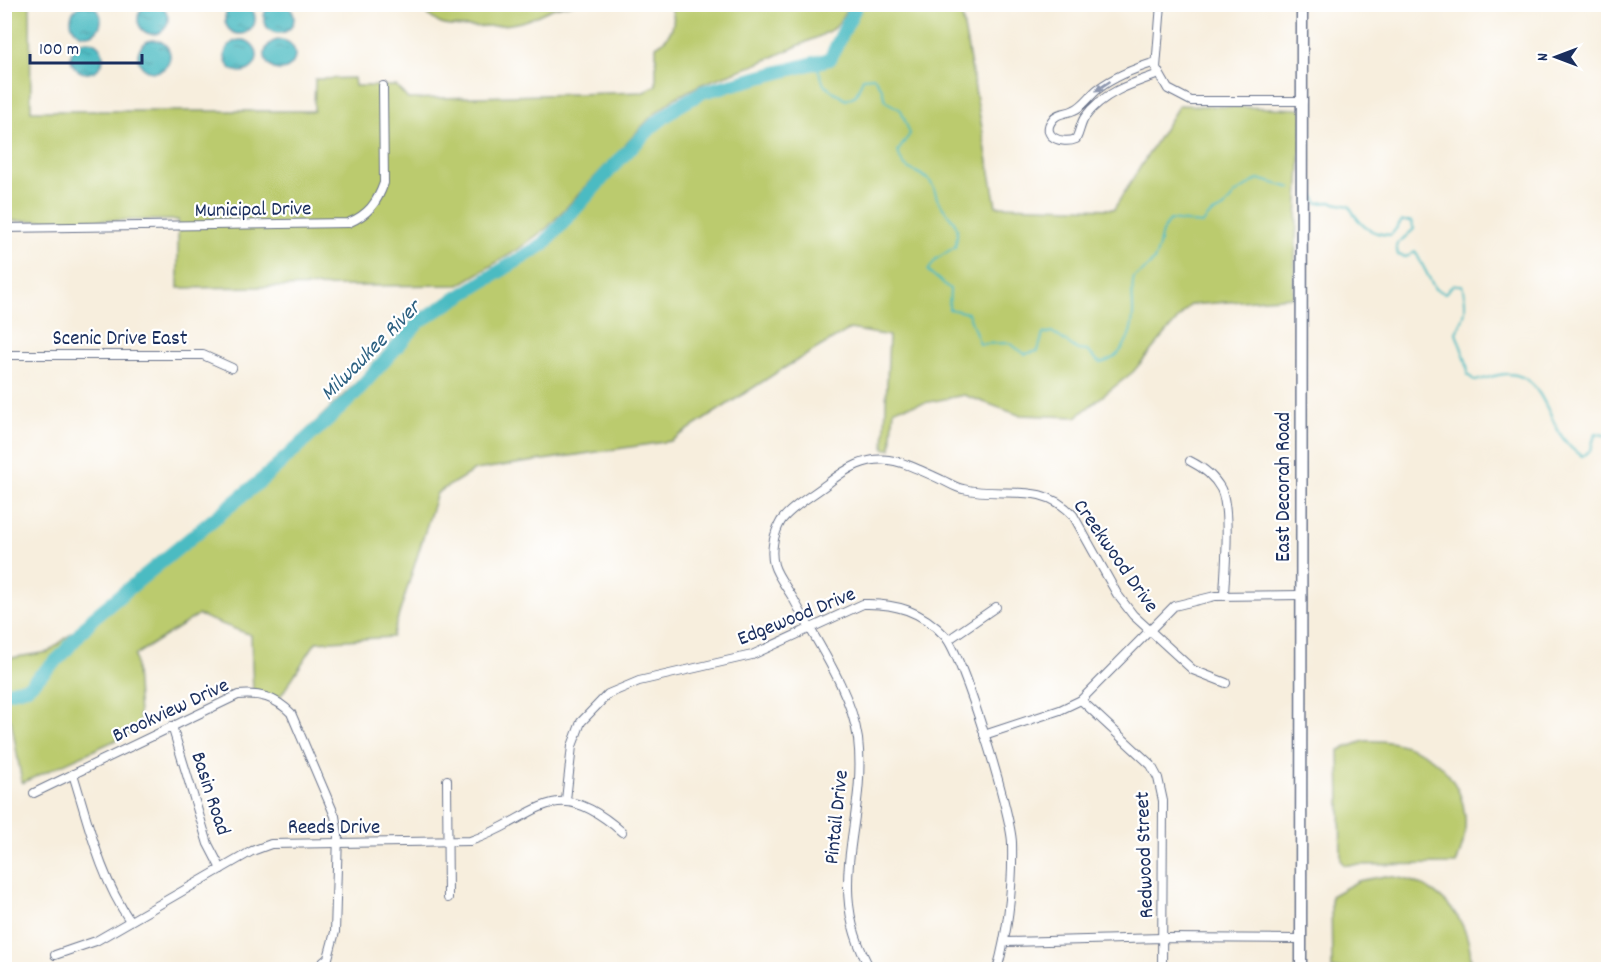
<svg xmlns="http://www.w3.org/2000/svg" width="1613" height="974" viewBox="0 0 1613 974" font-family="Dekko,sans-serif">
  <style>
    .green { fill: #bbcb6e; stroke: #6b7d66; stroke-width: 1.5 }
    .water { fill: url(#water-ripples); stroke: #347590; stroke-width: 1.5 }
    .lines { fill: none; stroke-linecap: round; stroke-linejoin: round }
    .stream { stroke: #4cbbc2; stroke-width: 2 }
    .river { stroke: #4cbbc2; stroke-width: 14 }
    .minor-casing { stroke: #68728a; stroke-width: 10 }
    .tertiary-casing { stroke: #68728a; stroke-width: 13 }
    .minor { stroke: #fff; stroke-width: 8 }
    .tertiary { stroke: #fff; stroke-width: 10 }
    .oneway { fill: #8d97ae }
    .labels { text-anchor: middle; stroke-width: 4.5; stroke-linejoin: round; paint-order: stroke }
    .street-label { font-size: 21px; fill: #1b2f5e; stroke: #fff }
    .water-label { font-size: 22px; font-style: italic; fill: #2c6081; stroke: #fff }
  </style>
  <defs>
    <pattern id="water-ripples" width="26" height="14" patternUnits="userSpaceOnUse" patternTransform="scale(1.5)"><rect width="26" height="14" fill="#4cbbc2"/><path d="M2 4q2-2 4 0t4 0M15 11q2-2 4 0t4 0" fill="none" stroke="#3e98a1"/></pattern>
  </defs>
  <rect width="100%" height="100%" fill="#fff"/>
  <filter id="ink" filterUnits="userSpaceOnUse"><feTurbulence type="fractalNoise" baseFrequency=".0167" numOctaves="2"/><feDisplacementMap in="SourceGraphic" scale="12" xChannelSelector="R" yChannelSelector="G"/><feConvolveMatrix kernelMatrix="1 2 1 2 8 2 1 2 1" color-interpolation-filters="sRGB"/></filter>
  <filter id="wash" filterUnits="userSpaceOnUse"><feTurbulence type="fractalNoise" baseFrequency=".008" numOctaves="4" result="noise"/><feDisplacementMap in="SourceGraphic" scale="24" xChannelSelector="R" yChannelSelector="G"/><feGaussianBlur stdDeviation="1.35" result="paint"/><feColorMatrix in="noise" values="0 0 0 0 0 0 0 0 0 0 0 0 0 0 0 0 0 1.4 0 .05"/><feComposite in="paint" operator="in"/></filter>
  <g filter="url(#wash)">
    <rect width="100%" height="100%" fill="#f7eedd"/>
    <g class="green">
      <path d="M4,5H30L31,111H314L315,79H318L354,78L355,86H396L408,99L644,92L656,85V46C671,38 679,20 669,5H849L836,27L820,36L757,64L702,84L675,98L651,117L547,228L516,251L459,285L178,288V220L5,221Z"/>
      <path d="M418,5H573C550,5 541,17 521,22C505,26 453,30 439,23C431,19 424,11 418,5Z"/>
      <polygon points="853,5 960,5 996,206 1114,209 1179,105 1303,109 1293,297 1190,305 1133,372 1076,417 1019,415 964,395 894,409 891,449 884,449 889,336 850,329 779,371 671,441 475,470 437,493 392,637 316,642 278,700 253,694 251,635 198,615 135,655 140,729 22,783 11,719 5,720 5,659 48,652 213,521 420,321 544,244 618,161 653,126 677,107 703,92 830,59"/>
      <path d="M1364,741C1436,736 1487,795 1456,864L1344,865L1341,861L1339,750Z"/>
      <path d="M1385,876C1436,880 1473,917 1471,969H1332L1331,896L1358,881Z"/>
    </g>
    <g class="water">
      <circle cx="279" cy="18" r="15"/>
      <circle cx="153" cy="19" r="15"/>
      <circle cx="240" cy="19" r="15"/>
      <circle cx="86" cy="20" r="15"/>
      <circle cx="280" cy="55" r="15"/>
      <circle cx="154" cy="56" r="16"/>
      <circle cx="241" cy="56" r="16"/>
      <circle cx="87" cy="57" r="16"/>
    </g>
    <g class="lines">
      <g class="stream">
        <path d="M816,62L824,85L846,100L856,95L863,78L874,77L882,89L885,101L901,110L910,134L898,151C903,172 911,167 926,178C936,185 934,194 939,202C951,222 962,219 955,247L936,259L928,271L950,289L949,309L968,313L980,344L1009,343L1025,354L1038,351L1043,334L1052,332L1078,350L1087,351L1100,363C1121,360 1132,336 1133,315C1134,301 1130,291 1134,277C1170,257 1151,240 1170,220L1202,224L1211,214L1224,208L1235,194L1258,179L1292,188"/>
        <path d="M1310,190L1318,203L1330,202L1349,206C1360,225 1368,234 1391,235L1402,221H1411L1414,229L1396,245L1398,255L1406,257L1415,251L1435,289L1445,293L1453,285H1462C1467,304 1467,316 1456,332C1460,348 1468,358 1468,375L1475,381C1485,379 1497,374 1507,374C1550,373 1545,436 1582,456L1591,450L1595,433L1608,436"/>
      </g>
      <polyline class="river" points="4,693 28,687 62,655 93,618 264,478 350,399 420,321 544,244 618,161 653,126 677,107 703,92 830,59 857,4"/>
    </g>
  </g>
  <g filter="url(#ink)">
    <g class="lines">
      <defs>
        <g id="minor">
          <polyline points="1161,4 1156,68 1168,89 1191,101 1303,101"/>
          <path d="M1156,62C1136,68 1115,76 1098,89C1090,95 1084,106 1074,110C1067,114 1058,112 1053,119C1039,136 1062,145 1076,139C1080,132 1080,124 1085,117C1102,93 1133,83 1159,74"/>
          <path d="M4,228L348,223C368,215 377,203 384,183L383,86"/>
          <polyline points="4,355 203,355 232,368"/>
          <path d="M1190,461C1202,467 1214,476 1221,489C1231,509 1225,571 1224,595"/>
          <polyline points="948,640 996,607"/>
          <polyline points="1081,700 1151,765 1158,778 1163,801 1162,970"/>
          <polyline points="172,726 208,844 221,869"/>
          <polyline points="984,735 1060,710 1081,700 1174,606 1215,596 1301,595"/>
          <path d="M73,774C89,825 100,877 130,921"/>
          <polyline points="447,780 448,898"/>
          <path d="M34,793L238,695C260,693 275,697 291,713L335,816L338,835L335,932L328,958L314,970"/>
          <path d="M566,800L572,746L581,722L608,694L639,681L752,655L863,604C895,603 922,611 945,636C963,656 1011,813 1012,843C1013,884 1008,930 997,970"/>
          <polyline points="1005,942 1163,938 1301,939"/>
          <path d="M55,955L96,941L252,851L271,844L470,841C538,819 552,770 622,832"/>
          <path d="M871,970C822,886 868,822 858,739C851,690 817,643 794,600C788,589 777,576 774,565C770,551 774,533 781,521C791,507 813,495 827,484C873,447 893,457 942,480C949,483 956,488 963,489C1004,499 1040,480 1073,515L1117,594L1133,615L1193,670L1226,683"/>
        </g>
        <polyline id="tertiary" points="1301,970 1302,4"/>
      </defs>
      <use href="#minor" class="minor-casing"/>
      <use href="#tertiary" class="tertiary-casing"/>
      <use href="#minor" class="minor"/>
      <use href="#tertiary" class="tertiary"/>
    </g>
    <defs><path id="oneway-solid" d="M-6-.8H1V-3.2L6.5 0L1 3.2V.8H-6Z" transform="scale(1.5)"/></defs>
    <use class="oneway" href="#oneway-solid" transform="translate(1103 86) rotate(146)"/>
  </g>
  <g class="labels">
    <g class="street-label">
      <text transform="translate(253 208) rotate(-1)" y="7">Municipal Drive</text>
      <text x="120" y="344">Scenic Drive East</text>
      <text transform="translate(1282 487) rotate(-90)" y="7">East Decorah Road</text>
      <text transform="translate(1117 555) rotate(55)" y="7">Creekwood Drive</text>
      <text transform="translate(796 615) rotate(-22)" y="7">Edgewood Drive</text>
      <text transform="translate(170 709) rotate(-25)" y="7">Brookview Drive</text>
      <text transform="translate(212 793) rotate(72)" y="7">Basin Road</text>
      <text transform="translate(835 817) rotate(-84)" y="7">Pintail Drive</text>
      <text x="334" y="833">Reeds Drive</text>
      <text transform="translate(1143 855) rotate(-92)" y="7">Redwood Street</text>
    </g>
    <g class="water-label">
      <text transform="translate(369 349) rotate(-45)" y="8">Milwaukee River</text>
    </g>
  </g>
  <rect width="1613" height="974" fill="none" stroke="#fff" stroke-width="24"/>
  <g transform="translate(1556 57) rotate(270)" stroke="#ffffff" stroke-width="4.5" paint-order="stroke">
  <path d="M0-4.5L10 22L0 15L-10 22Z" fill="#1b2f5e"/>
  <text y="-9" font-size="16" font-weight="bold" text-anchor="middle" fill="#1b2f5e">N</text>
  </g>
  <path d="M30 54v9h112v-9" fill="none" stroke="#1b2f5e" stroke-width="3"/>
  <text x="39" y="54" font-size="18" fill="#1b2f5e" stroke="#ffffff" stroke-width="4.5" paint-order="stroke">100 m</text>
</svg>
